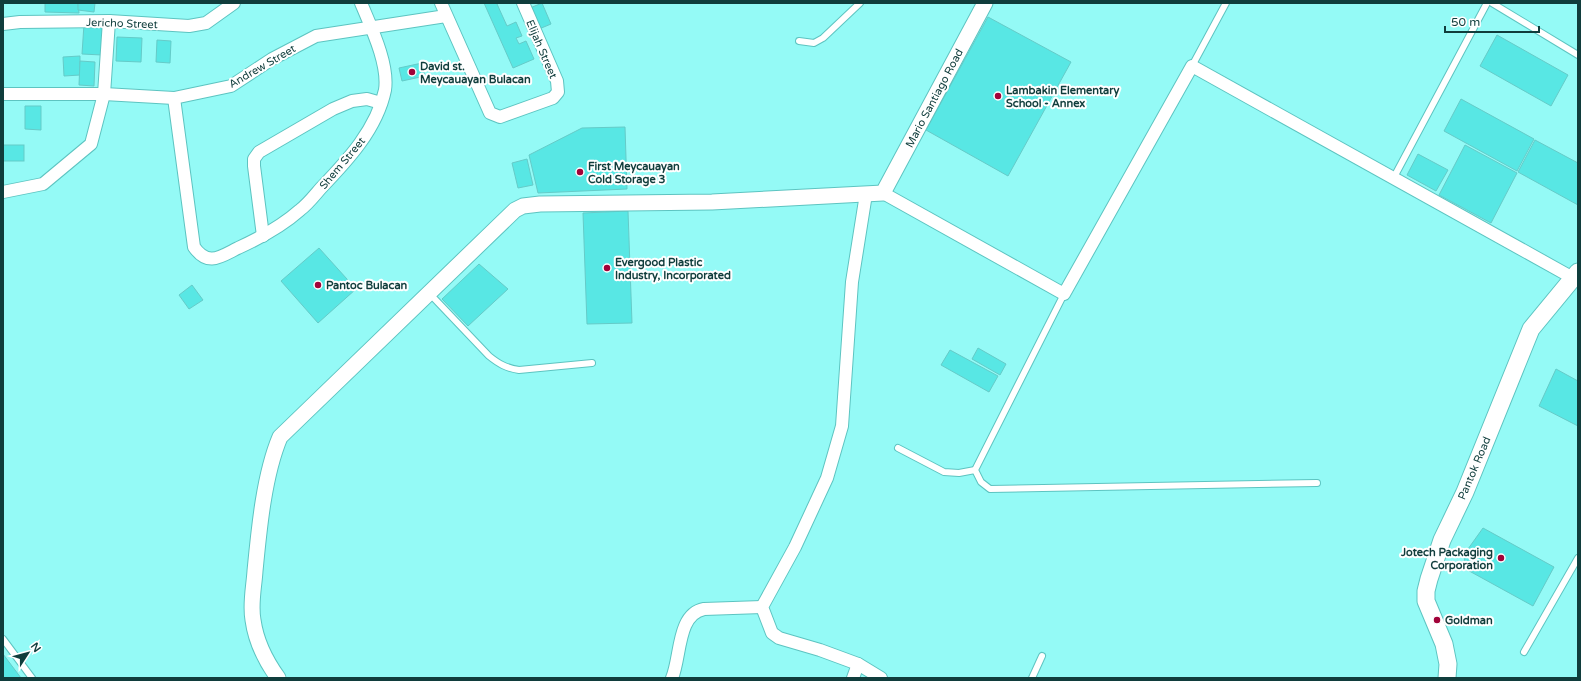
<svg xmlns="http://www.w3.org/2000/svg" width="1581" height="681" viewBox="0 0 1581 681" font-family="'Varela Round',sans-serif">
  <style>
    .building { fill: #58e7e4; stroke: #65cbc8 }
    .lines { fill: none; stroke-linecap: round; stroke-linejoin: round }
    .service-casing { stroke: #5dc4c1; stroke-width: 8 }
    .minor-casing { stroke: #5dc4c1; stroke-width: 14 }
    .tertiary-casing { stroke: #5dc4c1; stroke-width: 17 }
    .secondary-casing { stroke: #5dc4c1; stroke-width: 19 }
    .service { stroke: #fff; stroke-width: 6 }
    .minor { stroke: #fff; stroke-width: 12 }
    .tertiary { stroke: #fff; stroke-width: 15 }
    .secondary { stroke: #fff; stroke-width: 17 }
    .poi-dot { fill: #a10239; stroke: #fff; stroke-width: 1.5 }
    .labels { text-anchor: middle; stroke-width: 4; stroke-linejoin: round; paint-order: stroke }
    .street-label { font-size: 11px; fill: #103d3c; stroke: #fff }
    .poi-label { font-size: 11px; font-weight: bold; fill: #103d3c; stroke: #fff; text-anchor: start }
  </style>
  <rect width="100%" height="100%" fill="#94faf6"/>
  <g class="building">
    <polygon points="45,3 78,3 79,13 45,12"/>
    <polygon points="78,3 95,3 94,12 78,10"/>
    <polygon points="484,3 500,3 497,4 507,26 516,22 522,36 516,38 519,44 526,41 534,59 513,68"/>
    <polygon points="542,3 551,24 539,29 530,8"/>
    <polygon points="988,17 1071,62 1008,176 926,130"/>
    <polygon points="84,24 103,25 102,55 82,54"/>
    <polygon points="1497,35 1568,75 1551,106 1480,66"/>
    <polygon points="117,37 142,38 141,62 116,61"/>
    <polygon points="157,40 171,41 170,63 156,62"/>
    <polygon points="80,56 80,75 64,76 63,57"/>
    <polygon points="80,61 95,62 94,86 79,85"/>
    <polygon points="422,63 425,76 402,81 399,68"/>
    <polygon points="1461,99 1534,139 1517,171 1444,131"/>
    <polygon points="25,106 41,106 41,130 25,129"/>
    <polygon points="625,127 627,189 538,193 529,155 582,128"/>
    <polygon points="1535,140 1578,163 1578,205 1518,172"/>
    <rect x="3" y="145" width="21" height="16"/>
    <polygon points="1465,145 1517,173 1491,223 1439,195"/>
    <polygon points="1418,154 1448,170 1436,191 1407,175"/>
    <polygon points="527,159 533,185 518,188 512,163"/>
    <polygon points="628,211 632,323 587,324 583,213"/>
    <polygon points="319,248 356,289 318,323 281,281"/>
    <polygon points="479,264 508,289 468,326 442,299"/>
    <polygon points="192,285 203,300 189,309 179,295"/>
    <polygon points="978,348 1006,364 1000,375 972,359"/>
    <polygon points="950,350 998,376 989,392 941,365"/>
    <polygon points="1556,369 1578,381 1578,426 1539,406"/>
    <polygon points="1483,528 1554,567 1533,606 1462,567 1468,549"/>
    <polygon points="3,654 21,678 3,678"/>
  </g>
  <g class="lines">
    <defs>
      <g id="service">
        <polyline points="1492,3 1578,55"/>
        <polyline points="799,41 814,43 823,38 860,3"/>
        <polyline points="1192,66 1226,3"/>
        <polyline points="1393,179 1487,3"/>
        <path d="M430,294L489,356C499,364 506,368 519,370L592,363"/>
        <polyline points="1064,294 975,470 981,482 990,489 1317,483"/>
        <polyline points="898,448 944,472 959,473 975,470"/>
        <polyline points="3,639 32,678"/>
        <polyline points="1524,652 1578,558"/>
        <polyline points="1032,678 1042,656"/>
      </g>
      <g id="minor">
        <polyline points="441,3 490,113 500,117 553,98 558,92 557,81 523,3"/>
        <polyline points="3,24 20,22 109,21 189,26 206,23 234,3"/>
        <polyline points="3,94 104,94 174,98 231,86 272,59 316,36 446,16"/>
        <path d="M174,98L194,247C208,267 220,257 238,248C260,238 282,226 300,210C308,204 314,196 321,188C347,161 377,129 385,90C389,64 371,27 361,3"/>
        <polyline points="3,192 43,184 91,144 104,94 109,21"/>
        <polyline points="883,193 1064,294 1192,66 1573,278"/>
        <polyline points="866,194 852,282 842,426 827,478 795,547 762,607 772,633 779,638 820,650 858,664 881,678"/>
        <polyline points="263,236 254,166 254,159 259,152 333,109 352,101 367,99 381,103"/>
        <path d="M672,678C681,657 677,614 704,609L762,607"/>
        <polyline points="853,678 858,664"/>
      </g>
      <path id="tertiary" d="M278,678C265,660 256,642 253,620C250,604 254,587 255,571C259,529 264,475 280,437L515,210L523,206L540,204L712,202L883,193L985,3"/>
      <polyline id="secondary" points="1447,678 1448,664 1444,644 1426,601 1426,591 1429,579 1442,540 1465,492 1531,329 1578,272"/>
    </defs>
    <use href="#service" class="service-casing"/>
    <use href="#minor" class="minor-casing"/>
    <use href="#tertiary" class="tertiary-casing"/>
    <use href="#secondary" class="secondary-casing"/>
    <use href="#service" class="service"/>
    <use href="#minor" class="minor"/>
    <use href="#tertiary" class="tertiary"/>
    <use href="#secondary" class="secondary"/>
  </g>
  <g class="poi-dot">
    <circle cx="412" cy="72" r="4"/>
    <circle cx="998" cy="96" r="4"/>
    <circle cx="580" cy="172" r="4"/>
    <circle cx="607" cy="268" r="4"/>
    <circle cx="318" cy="285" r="4"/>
    <circle cx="1501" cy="558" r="4"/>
    <circle cx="1437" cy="620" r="4"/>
  </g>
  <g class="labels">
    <g class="street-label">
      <text transform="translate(122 23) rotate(2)" y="4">Jericho Street</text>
      <text transform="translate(542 49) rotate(67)" y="4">Elijah Street</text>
      <text transform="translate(262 66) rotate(-30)" y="4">Andrew Street</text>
      <text transform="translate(934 98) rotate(-62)" y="4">Mario Santiago Road</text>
      <text transform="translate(342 163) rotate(-50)" y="4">Shem Street</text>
      <text transform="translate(1474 468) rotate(-67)" y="4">Pantok Road</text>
    </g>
    <g class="poi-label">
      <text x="420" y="70">David st.<tspan x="420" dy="13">Meycauayan Bulacan</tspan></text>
      <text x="1006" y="94">Lambakin Elementary<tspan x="1006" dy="13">School - Annex</tspan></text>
      <text x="588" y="170">First Meycauayan<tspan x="588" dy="13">Cold Storage 3</tspan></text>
      <text x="615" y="266">Evergood Plastic<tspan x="615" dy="13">Industry, Incorporated</tspan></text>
      <text x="326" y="289">Pantoc Bulacan</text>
      <text x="1493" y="556" text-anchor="end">Jotech Packaging<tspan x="1493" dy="13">Corporation</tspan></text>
      <text x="1445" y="624">Goldman</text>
    </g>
  </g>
  <rect width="1581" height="681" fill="none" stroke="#103d3c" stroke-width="8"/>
  <g transform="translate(28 653) rotate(54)" stroke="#ffffff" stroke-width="3" paint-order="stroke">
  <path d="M0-3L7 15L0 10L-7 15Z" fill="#103d3c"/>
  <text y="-6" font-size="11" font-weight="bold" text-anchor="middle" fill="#103d3c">N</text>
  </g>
  <path d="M1445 26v6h94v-6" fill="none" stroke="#103d3c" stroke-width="2"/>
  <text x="1451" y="26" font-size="12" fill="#103d3c" stroke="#ffffff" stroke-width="3" paint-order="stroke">50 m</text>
</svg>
